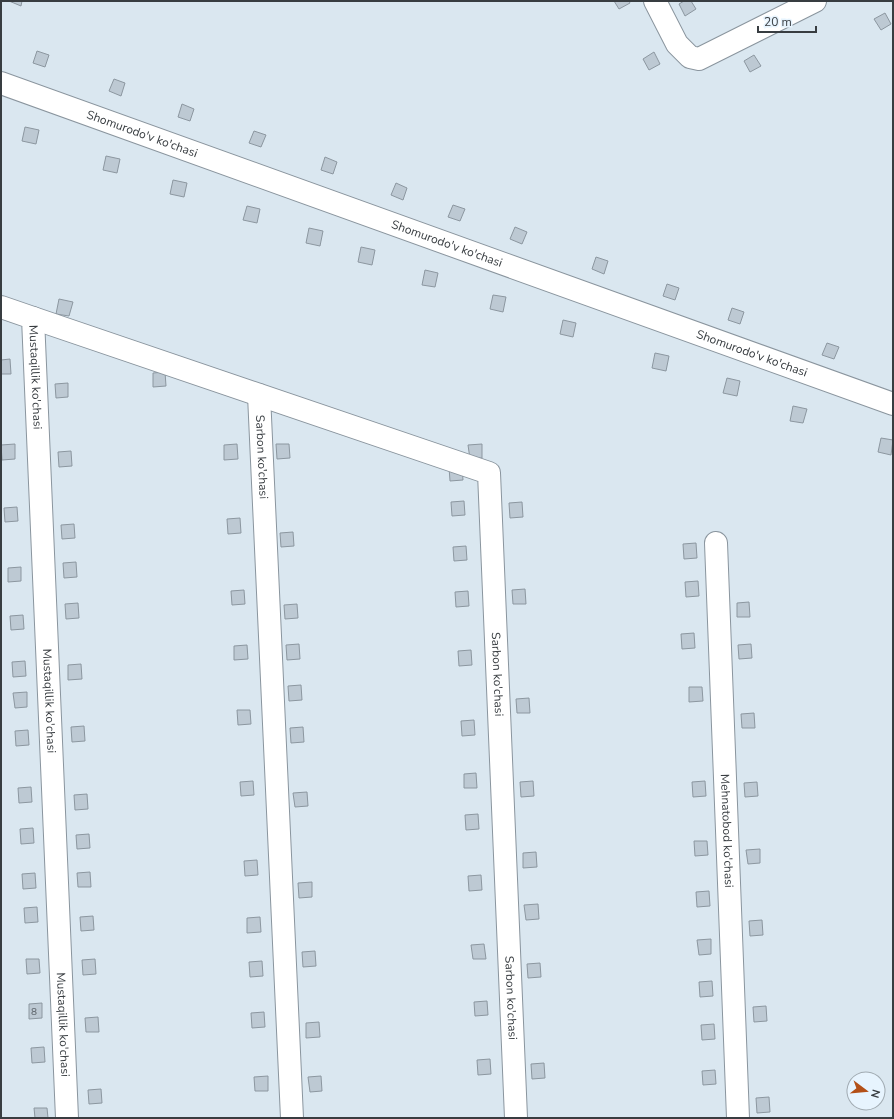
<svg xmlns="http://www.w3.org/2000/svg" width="894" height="1119" viewBox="0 0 894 1119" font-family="'Nunito Sans',sans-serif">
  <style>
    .building { fill: #bdc9d3; stroke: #8c97a0 }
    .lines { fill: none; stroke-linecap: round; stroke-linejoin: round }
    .minor-casing { stroke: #8a959e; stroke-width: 24 }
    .minor { stroke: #fff; stroke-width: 22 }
    .labels { text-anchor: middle; stroke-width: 4; stroke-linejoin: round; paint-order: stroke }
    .number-label { font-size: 10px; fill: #596066 }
    .street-label { font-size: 12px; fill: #383d41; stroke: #e7f4fe }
  </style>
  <rect width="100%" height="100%" fill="#dae7f0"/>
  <g class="building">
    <polygon points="9,1 22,1 21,6"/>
    <polygon points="614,1 629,1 630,3 619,9"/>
    <polygon points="684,1 691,1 696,9 685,16 679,4"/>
    <polygon points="885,13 891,24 881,30 874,19"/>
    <polygon points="37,51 49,55 45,67 33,63"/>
    <polygon points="654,52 660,64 649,70 643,59"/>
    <polygon points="754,55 761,66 750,72 744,61"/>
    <polygon points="114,79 125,83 121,96 109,91"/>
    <polygon points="182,104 194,109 190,121 178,117"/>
    <polygon points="25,127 39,130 36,144 22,141"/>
    <polygon points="254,131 266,135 261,147 249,143"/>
    <polygon points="106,156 120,159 117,173 103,170"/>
    <polygon points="325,157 337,162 333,174 321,170"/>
    <polygon points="173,180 187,183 184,197 170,194"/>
    <polygon points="396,183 407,188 403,200 391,195"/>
    <polygon points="453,205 465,209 460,221 448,217"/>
    <polygon points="247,206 260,209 257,223 243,220"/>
    <polygon points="515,227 527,232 522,244 510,239"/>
    <polygon points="309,228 323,231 320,246 306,243"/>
    <polygon points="361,247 375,250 372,265 358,262"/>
    <polygon points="596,257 608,261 604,274 592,269"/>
    <polygon points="425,270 438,273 435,287 422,285"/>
    <polygon points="667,284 679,288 675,300 663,296"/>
    <polygon points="493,295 506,297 503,312 490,309"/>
    <polygon points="59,299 73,302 69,316 56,314"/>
    <polygon points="732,308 744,312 740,324 728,320"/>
    <polygon points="563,320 576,323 573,337 560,334"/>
    <polygon points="827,343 839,347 834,359 822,355"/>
    <polygon points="655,353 669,356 666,371 652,368"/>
    <polygon points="10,359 11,374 1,374 1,360"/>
    <polygon points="165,372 166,386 153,387 153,373"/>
    <polygon points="727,378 740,381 737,396 723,393"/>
    <polygon points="68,383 68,397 56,398 55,384"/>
    <polygon points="793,406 807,409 803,423 790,421"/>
    <polygon points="881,438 893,440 891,455 878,452"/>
    <polygon points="15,444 15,459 2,460 1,445"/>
    <polygon points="237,444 238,459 224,460 224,445"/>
    <polygon points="276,444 289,444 290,458 277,459"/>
    <polygon points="482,444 482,458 470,459 468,445"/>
    <polygon points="71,451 72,466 59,467 58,452"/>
    <polygon points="462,466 463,480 450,481 449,467"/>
    <polygon points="464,501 465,515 452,516 451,502"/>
    <polygon points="522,502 523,517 510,518 509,503"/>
    <polygon points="17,507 18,521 5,522 4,508"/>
    <polygon points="240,518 241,533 228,534 227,519"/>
    <polygon points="74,524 75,538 62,539 61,525"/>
    <polygon points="293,532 294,546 281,547 280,533"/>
    <polygon points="696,543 697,558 684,559 683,544"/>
    <polygon points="466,546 467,560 454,561 453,547"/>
    <polygon points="76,562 77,577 64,578 63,563"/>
    <polygon points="21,567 21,581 8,582 8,568"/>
    <polygon points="698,581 699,596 686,597 685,582"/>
    <polygon points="525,589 526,604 513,604 512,590"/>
    <polygon points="244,590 245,604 232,605 231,591"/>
    <polygon points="468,591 469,606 456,607 455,592"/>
    <polygon points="749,602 750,617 737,617 737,603"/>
    <polygon points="78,603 79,618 66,619 65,604"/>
    <polygon points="297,604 298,618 285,619 284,605"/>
    <polygon points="23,615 24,629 11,630 10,616"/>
    <polygon points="694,633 695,648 682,649 681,634"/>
    <polygon points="299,644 300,659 287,660 286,645"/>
    <polygon points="751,644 752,658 739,659 738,645"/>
    <polygon points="247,645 248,659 234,660 234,646"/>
    <polygon points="471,650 472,665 459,666 458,651"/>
    <polygon points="25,661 26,676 13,677 12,662"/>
    <polygon points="81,664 82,679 68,680 68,665"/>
    <polygon points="301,685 302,700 289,701 288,686"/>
    <polygon points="689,687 702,687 703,701 689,702"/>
    <polygon points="27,692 27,707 15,708 13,693"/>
    <polygon points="529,698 530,713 517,713 516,699"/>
    <polygon points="237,710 250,710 251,724 238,725"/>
    <polygon points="754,713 755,728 742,728 741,714"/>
    <polygon points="474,720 475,735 462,736 461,721"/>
    <polygon points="84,726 85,741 72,742 71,727"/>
    <polygon points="303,727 304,742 291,743 290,728"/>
    <polygon points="28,730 29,745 16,746 15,731"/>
    <polygon points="476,773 477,788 464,788 464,774"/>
    <polygon points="253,781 254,795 241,796 240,782"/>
    <polygon points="533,781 534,796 521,797 520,782"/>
    <polygon points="705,781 706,796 693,797 692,782"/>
    <polygon points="757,782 758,796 745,797 744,783"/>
    <polygon points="31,787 32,802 19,803 18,788"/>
    <polygon points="307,792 308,806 295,807 293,793"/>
    <polygon points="87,794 88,809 75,810 74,795"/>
    <polygon points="478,814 479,829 466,830 465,815"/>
    <polygon points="33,828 34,843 21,844 20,829"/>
    <polygon points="89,834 90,848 77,849 76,835"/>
    <polygon points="694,841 707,841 708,855 695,856"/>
    <polygon points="760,849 760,863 748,864 746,850"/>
    <polygon points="536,852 537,867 523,868 523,853"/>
    <polygon points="257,860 258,875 245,876 244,861"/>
    <polygon points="90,872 91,887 78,887 77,873"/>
    <polygon points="35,873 36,888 23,889 22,874"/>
    <polygon points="481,875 482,890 469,891 468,876"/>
    <polygon points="312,882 312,897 299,898 298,883"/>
    <polygon points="709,891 710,906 697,907 696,892"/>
    <polygon points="538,904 539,919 526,920 524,905"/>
    <polygon points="37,907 38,922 25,923 24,908"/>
    <polygon points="93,916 94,930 81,931 80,917"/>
    <polygon points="260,917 261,932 247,933 247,918"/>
    <polygon points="762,920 763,935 750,936 749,921"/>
    <polygon points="711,939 711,954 699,955 697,940"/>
    <polygon points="484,944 486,959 473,959 471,945"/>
    <polygon points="315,951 316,966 303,967 302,952"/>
    <polygon points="26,959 39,959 40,973 27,974"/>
    <polygon points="95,959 96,974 83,975 82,960"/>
    <polygon points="262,961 263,976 250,977 249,962"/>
    <polygon points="540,963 541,977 528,978 527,964"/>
    <polygon points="712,981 713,996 700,997 699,982"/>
    <polygon points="487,1001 488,1015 475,1016 474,1002"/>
    <polygon points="42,1003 42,1018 29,1019 29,1004"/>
    <polygon points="766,1006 767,1021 754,1022 753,1007"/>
    <polygon points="264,1012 265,1027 252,1028 251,1013"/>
    <polygon points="98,1017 99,1032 86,1032 85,1018"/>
    <polygon points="319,1022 320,1037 306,1038 306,1023"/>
    <polygon points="714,1024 715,1039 702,1040 701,1025"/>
    <polygon points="44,1047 45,1062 32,1063 31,1048"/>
    <polygon points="490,1059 491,1074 478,1075 477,1060"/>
    <polygon points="544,1063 545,1078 532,1079 531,1064"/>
    <polygon points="715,1070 716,1084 703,1085 702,1071"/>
    <polygon points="268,1076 268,1091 255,1091 254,1077"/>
    <polygon points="321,1076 322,1091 310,1092 308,1077"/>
    <polygon points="101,1089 102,1103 89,1104 88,1090"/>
    <polygon points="769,1097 770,1112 757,1113 756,1098"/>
    <polygon points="34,1108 47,1108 48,1118 35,1118"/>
  </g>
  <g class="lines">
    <defs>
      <g id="minor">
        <polyline points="655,1 677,44 690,57 699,59 815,1"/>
        <path id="s1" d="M1,83L893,404"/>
        <path id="s2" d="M1,307L33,318L67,1118"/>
        <path id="s3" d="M33,318L489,473L516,1118"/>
        <path id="s4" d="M259,395L292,1118"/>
        <path id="s5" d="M716,543L738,1118"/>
      </g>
    </defs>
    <use href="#minor" class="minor-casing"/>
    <use href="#minor" class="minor"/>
  </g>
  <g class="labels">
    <g class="number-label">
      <text x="34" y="1015">8</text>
    </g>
    <g class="street-label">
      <text dy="4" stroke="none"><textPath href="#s1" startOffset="150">Shomurodo'v ko'chasi</textPath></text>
      <text dy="4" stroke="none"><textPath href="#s1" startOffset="474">Shomurodo'v ko'chasi</textPath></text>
      <text dy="4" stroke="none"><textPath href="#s1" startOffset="798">Shomurodo'v ko'chasi</textPath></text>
      <text dy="4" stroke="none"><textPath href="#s2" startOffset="93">Mustaqillik ko'chasi</textPath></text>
      <text dy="4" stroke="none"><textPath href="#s4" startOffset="62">Sarbon ko'chasi</textPath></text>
      <text dy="4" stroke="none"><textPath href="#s3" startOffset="683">Sarbon ko'chasi</textPath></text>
      <text dy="4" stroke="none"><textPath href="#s2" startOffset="417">Mustaqillik ko'chasi</textPath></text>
      <text dy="4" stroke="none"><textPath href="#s5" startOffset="288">Mehnatobod ko'chasi</textPath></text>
      <text dy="4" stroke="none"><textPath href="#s3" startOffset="1007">Sarbon ko'chasi</textPath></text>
      <text dy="4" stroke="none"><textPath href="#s2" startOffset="741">Mustaqillik ko'chasi</textPath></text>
    </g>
  </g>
  <rect width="894" height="1119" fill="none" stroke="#383d41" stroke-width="4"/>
  <g transform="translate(866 1091) rotate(106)"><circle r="19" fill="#e7f4fe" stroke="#a1abb2"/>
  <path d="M0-3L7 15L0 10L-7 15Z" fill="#b35018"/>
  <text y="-6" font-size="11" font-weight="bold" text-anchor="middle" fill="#383d41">N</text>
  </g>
  <path d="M758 26v6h58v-6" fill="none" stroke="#383d41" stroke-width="2"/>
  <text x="764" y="26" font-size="12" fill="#383d41" stroke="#e7f4fe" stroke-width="3" paint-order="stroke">20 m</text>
</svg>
